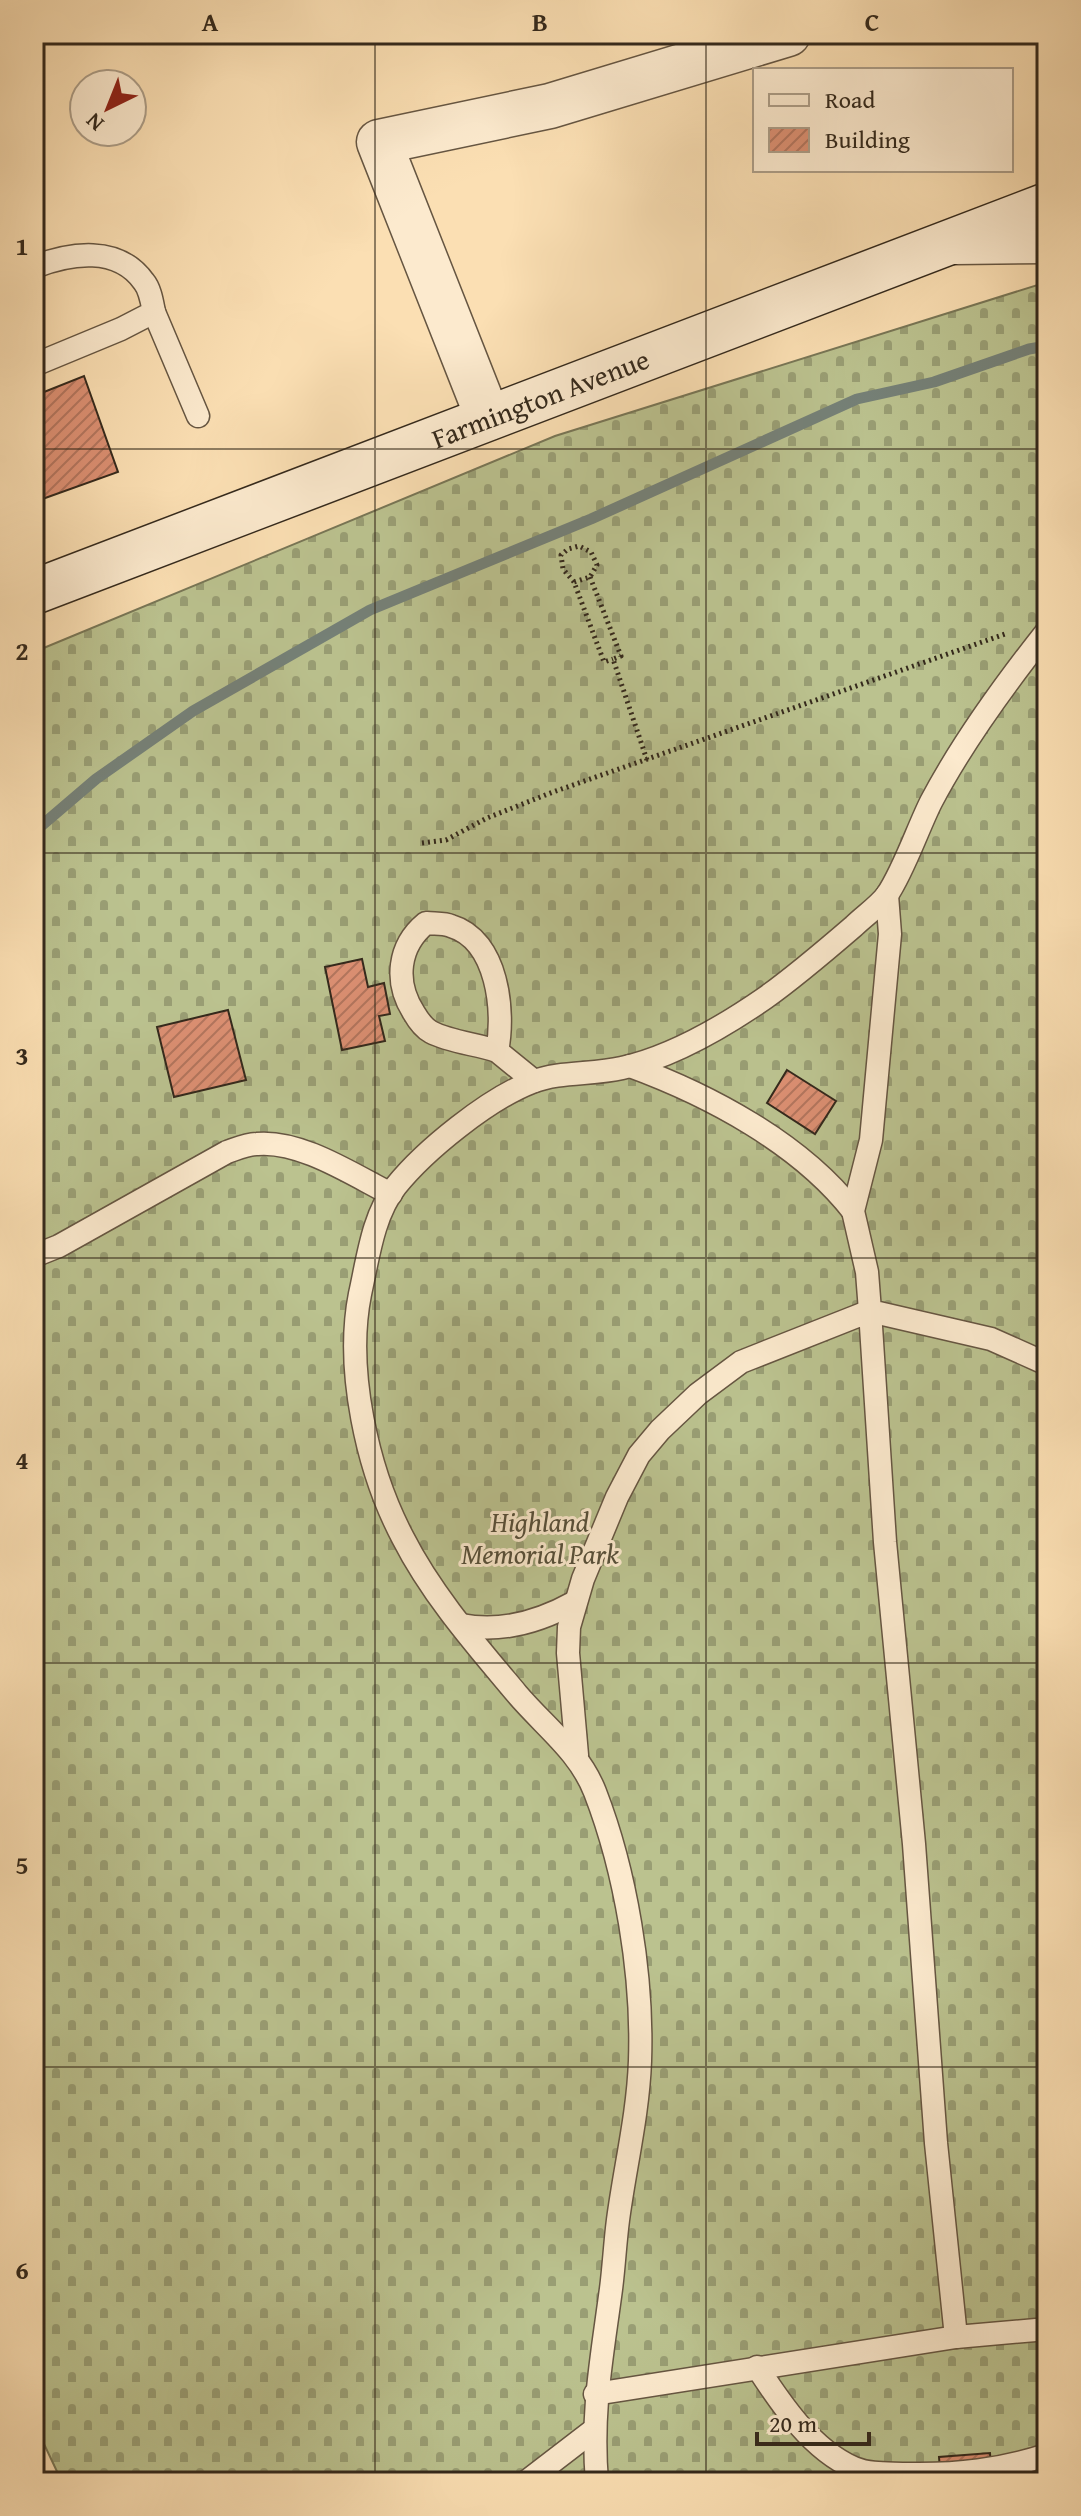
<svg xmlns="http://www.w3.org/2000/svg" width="1081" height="2516" viewBox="0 0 1081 2516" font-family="'Gentium Book Plus',serif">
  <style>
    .cemetery { fill: url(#cemetery-stones); stroke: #787656; stroke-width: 2 }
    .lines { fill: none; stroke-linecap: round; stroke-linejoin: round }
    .stream { stroke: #758178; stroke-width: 11 }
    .building { fill: url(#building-hatch); stroke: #34291c; stroke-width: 2 }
    .lane-casing { stroke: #665642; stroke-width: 25 }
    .street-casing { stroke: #665642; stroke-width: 47 }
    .secondary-casing { stroke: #34291c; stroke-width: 47 }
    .path { stroke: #34291c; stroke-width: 5; stroke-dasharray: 2 4; stroke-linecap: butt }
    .lane { stroke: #fceace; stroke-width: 22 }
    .street { stroke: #fceace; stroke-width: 44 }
    .secondary { stroke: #fceace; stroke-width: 44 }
    .grid { fill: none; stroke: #34291c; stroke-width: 2; stroke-opacity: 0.55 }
    .labels { text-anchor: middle; stroke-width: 6; stroke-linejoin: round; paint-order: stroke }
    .street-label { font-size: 28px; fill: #34291c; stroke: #fceace }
    .park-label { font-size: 28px; font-style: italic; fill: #564f39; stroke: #fceace }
    .neatline { fill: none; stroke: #34291c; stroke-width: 3 }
    .grid-label { font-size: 26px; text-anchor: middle; font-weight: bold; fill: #34291c }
  </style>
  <defs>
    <pattern id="cemetery-stones" width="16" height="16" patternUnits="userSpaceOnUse" patternTransform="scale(2)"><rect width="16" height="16" fill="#bbc28f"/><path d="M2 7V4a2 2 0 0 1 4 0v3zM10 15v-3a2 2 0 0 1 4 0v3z" fill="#999e74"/></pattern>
    <pattern id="building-hatch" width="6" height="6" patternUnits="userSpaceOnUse" patternTransform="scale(2)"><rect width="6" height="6" fill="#db8f72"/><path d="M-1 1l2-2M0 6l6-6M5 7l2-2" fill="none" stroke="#b2755d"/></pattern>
  </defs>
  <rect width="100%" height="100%" fill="#fbdfb3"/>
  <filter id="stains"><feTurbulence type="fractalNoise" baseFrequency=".0025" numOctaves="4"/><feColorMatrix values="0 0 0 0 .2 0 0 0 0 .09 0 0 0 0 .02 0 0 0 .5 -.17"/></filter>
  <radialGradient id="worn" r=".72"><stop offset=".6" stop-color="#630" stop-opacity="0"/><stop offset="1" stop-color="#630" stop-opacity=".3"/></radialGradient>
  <polygon class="cemetery" points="1047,282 1047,2482 62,2482 34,2423 34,652 555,436"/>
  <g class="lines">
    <polyline class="stream" points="34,832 96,779 193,711 370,610 591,519 857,399 934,382 1029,349 1047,346"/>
  </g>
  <g class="building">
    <polygon points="84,376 118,472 34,502 34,396"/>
    <polygon points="362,959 368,987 384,983 390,1014 379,1016 385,1041 342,1050 325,967"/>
    <polygon points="228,1010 246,1080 174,1097 157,1027"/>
    <polygon points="787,1070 836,1101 815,1134 767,1103"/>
    <polygon points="990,2453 992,2482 941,2482 939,2457"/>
  </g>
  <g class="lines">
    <defs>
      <g id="lane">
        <path d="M34,267C70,253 118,245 144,282C150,289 152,302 154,312L121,329L34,365"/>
        <polyline points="154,312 198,416"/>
        <polyline points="887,895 890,934 871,1140 853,1211 867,1272 870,1311 991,1339 1047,1364"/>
        <path d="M497,1051C477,1044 450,1042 431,1032C424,1028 418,1020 414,1013C394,982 398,946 426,923C435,924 444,923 451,926C498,940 505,1012 497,1051L534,1081"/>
        <path d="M630,1066C709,1095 800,1143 853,1211"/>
        <path d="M34,1256L59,1246L227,1152C236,1149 247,1144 257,1144C301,1140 353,1175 391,1194"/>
        <path d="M461,1625C501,1633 539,1622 575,1602"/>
        <polyline points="577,1755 568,1653 569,1627 583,1579 617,1497 639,1455 660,1430 698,1394 741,1362 870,1311 885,1542 914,1844 936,2143 956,2337 1047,2329"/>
        <path d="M757,2367C781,2404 812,2450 854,2468C871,2475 890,2473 908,2474C958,2475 999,2470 1047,2455"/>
        <polyline points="595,2394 956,2337"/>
        <polyline points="526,2482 595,2429"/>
        <path d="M597,2482C591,2412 602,2357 611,2289C614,2266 615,2243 618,2220C625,2167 638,2115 640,2061C643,1975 626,1872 595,1792C579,1751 545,1727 517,1694C476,1645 432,1595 403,1538C367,1470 345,1369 360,1294C368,1258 373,1215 396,1186C425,1150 488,1099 532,1082C560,1071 592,1075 622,1068C672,1057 723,1027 765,998C796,976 825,951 854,926C864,916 879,906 887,895C903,872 918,828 931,802C963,741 1005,684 1047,631"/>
      </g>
      <g id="street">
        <polyline points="955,242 1047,241"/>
        <polyline points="488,418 379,142 550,106 788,34"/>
      </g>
      <g id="secondary">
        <path id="s1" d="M34,592L1047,205"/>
      </g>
    </defs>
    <use href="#lane" class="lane-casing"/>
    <use href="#street" class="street-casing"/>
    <use href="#secondary" class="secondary-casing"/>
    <g class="path">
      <polyline points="590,577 621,656 613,659 647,760"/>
      <polyline points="574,582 563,569 561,555 568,549 579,546 591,552 597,565 590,577 574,582 604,662 613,659"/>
      <polyline points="422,843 446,840 487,818 553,792 1005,634"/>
    </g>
    <use href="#lane" class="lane"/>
    <use href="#street" class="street"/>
    <use href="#secondary" class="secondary"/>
  </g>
  <path class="grid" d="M375,34V2482M706,34V2482M34,449H1047M34,853H1047M34,1258H1047M34,1663H1047M34,2067H1047"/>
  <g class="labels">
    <g class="street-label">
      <text dy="10" stroke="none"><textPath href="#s1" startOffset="542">Farmington Avenue</textPath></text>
    </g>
    <g class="park-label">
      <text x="540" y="1532">Highland<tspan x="540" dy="32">Memorial Park</tspan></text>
    </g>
  </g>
  <rect width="1081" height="2516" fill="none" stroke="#fbdfb3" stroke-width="88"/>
  <rect x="753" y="68" width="260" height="104" fill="#fceace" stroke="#ac9d87" stroke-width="2"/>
  <rect x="769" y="94" width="40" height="12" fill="#fceace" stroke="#ac9d87" stroke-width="2"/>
  <text x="825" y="108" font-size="24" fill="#34291c">Road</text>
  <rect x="769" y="128" width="40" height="24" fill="url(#building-hatch)" stroke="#ac9d87" stroke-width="2"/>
  <text x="825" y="148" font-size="24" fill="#34291c">Building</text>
  <g transform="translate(108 108) rotate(223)"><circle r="38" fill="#fceace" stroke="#ac9d87" stroke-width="2"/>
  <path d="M0-6L14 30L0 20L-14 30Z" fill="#8f2418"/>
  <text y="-12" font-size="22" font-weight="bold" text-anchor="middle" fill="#34291c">N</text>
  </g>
  <path d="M757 2432v12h112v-12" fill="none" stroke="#34291c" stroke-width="4"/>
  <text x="769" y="2432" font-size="24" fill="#34291c" stroke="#fceace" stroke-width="6" paint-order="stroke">20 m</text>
  <rect x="44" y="44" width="993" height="2428" class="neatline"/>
  <g class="grid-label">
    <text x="210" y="31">A</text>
    <text x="540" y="31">B</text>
    <text x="872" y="31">C</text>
    <text x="22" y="255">1</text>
    <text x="22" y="660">2</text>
    <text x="22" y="1065">3</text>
    <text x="22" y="1469">4</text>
    <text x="22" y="1874">5</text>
    <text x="22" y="2279">6</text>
  </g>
  <rect width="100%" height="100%" filter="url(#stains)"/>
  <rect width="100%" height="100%" fill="url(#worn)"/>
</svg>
